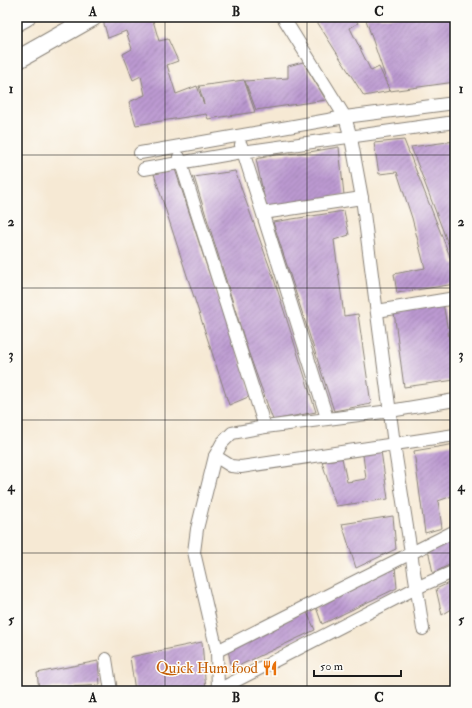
<svg xmlns="http://www.w3.org/2000/svg" width="472" height="708" viewBox="0 0 472 708" font-family="'IM FELL Double Pica',serif">
  <style>
    .building { fill: url(#building-hatch) }
    .lines { fill: none; stroke-linecap: round; stroke-linejoin: round }
    .minor-casing { stroke: #898278; stroke-width: 14 }
    .secondary-casing { stroke: #898278; stroke-width: 20 }
    .minor { stroke: #fff; stroke-width: 12 }
    .secondary { stroke: #fff; stroke-width: 18 }
    .grid { fill: none; stroke: #1c1c1c; stroke-width: 1; stroke-opacity: 0.55 }
    .labels { text-anchor: middle; stroke-width: 3; stroke-linejoin: round; paint-order: stroke }
    .food-label { font-size: 15px; fill: #c56008; stroke: #fdfcf7; text-anchor: end }
    .neatline { fill: none; stroke: #1c1c1c; stroke-width: 1.5 }
    .grid-label { font-size: 13px; text-anchor: middle; font-weight: bold; fill: #1c1c1c }
  </style>
  <defs>
    <pattern id="building-hatch" width="6" height="6" patternUnits="userSpaceOnUse"><rect width="6" height="6" fill="#bc9ad1"/><path d="M-1 1l2-2M0 6l6-6M5 7l2-2" fill="none" stroke="#987da9"/></pattern>
  </defs>
  <rect width="100%" height="100%" fill="#fdfcf7"/>
  <filter id="ink" filterUnits="userSpaceOnUse"><feTurbulence type="fractalNoise" baseFrequency=".025" numOctaves="2"/><feDisplacementMap in="SourceGraphic" scale="8" xChannelSelector="R" yChannelSelector="G"/><feConvolveMatrix kernelMatrix="1 2 1 2 8 2 1 2 1" color-interpolation-filters="sRGB"/></filter>
  <filter id="wash" filterUnits="userSpaceOnUse"><feTurbulence type="fractalNoise" baseFrequency=".012" numOctaves="4" result="noise"/><feDisplacementMap in="SourceGraphic" scale="16" xChannelSelector="R" yChannelSelector="G"/><feGaussianBlur stdDeviation="0.9" result="paint"/><feColorMatrix in="noise" values="0 0 0 0 0 0 0 0 0 0 0 0 0 0 0 0 0 1.4 0 .05"/><feComposite in="paint" operator="in"/></filter>
  <g filter="url(#wash)">
    <rect width="100%" height="100%" fill="#f6e9d4"/>
    <g id="blocks">
      <g class="building">
        <polygon points="102,17 152,17 159,41 168,39 178,61 167,65 176,94 197,86 204,104 199,86 244,80 255,112 208,119 206,114 136,125 129,102 145,95 141,76 133,80 123,54 132,49 126,31 108,38"/>
        <polygon points="314,17 354,17 358,23 350,28 371,71 379,67 390,91 365,17 455,17 455,82 390,91 364,96"/>
        <polygon points="303,62 326,100 256,110 245,81 288,78 288,66"/>
        <polygon points="404,140 453,264 455,263 455,284 397,293 394,274 425,268 412,218 397,172 379,174 374,143"/>
        <polygon points="455,141 455,262 411,147"/>
        <polygon points="339,147 344,195 267,210 256,159 275,155 309,152"/>
        <polygon points="175,169 208,270 253,395 229,405 154,174"/>
        <polygon points="235,171 274,279 316,412 273,420 248,351 194,177"/>
        <polygon points="344,211 349,235 334,240 344,316 358,314 371,404 334,411 273,222"/>
        <polygon points="443,303 452,354 455,353 455,380 404,387 394,312"/>
        <polygon points="455,444 455,495 438,501 442,528 425,533 414,451"/>
        <polygon points="381,451 388,499 336,506 322,462 342,458 347,482 366,479 363,455"/>
        <polygon points="393,516 396,549 356,568 342,524"/>
        <polygon points="455,536 455,562 433,573 428,549"/>
        <polygon points="395,566 397,588 322,624 316,607"/>
        <polygon points="455,580 455,607 442,615 436,589"/>
        <polygon points="306,610 315,630 232,669 228,650"/>
        <polygon points="202,642 206,691 135,691 130,657"/>
        <polygon points="98,661 100,685 39,689 37,673"/>
      </g>
    </g>
  </g>
  <g filter="url(#ink)">
    <use href="#blocks" fill-opacity="0" stroke="#898278" stroke-width="1"/>
    <g class="lines">
      <defs>
        <g id="minor">
          <polyline points="283,17 345,117 351,138 362,198 394,444 423,629"/>
          <polyline points="241,145 327,418"/>
          <polyline points="140,153 345,117 455,103"/>
          <polyline points="179,157 265,427"/>
          <polyline points="144,169 242,152 455,122"/>
          <polyline points="263,213 362,198"/>
          <polyline points="377,311 455,298"/>
          <polyline points="215,456 231,466 241,467 455,435"/>
          <polyline points="217,651 455,531"/>
          <polyline points="106,659 111,691"/>
          <polyline points="218,690 416,588 455,571"/>
          <polyline points="218,691 217,651 194,552 197,529 215,456 222,443 232,433 265,427 390,411 455,400"/>
        </g>
        <g id="secondary">
          <polyline points="17,22 26,17"/>
          <polyline points="17,60 93,17"/>
        </g>
      </defs>
      <use href="#minor" class="minor-casing"/>
      <use href="#secondary" class="secondary-casing"/>
      <use href="#minor" class="minor"/>
      <use href="#secondary" class="secondary"/>
    </g>
  </g>
  <path class="grid" d="M165,17V691M307,17V691M17,155H455M17,288H455M17,420H455M17,553H455"/>
  <defs>
    <symbol id="restaurant-bare" viewBox="-9 -9 18 18"><path d="M-5-6h1v4h1v-4h1v4h1v-4h1v5L-1.5 .5V6h-2V.5L-5-1ZM5-6V6H3V1.5H1.5Q1.5-4 5-6Z" fill="#e8710a" stroke="#fdfcf7" stroke-width="2.5" paint-order="stroke"/></symbol>
  </defs>
  <g fill-rule="evenodd">
    <use href="#restaurant-bare" x="259" y="657" width="22" height="22"/>
  </g>
  <g class="labels">
    <g class="food-label">
      <text x="258" y="673">Quick Hum food</text>
    </g>
  </g>
  <rect width="472" height="708" fill="none" stroke="#fdfcf7" stroke-width="44"/>
  <path d="M314 670v6h87v-6" fill="none" stroke="#1c1c1c" stroke-width="2"/>
  <text x="320" y="670" font-size="12" fill="#1c1c1c" stroke="#fdfcf7" stroke-width="3" paint-order="stroke">50 m</text>
  <rect x="22" y="22" width="428" height="664" class="neatline"/>
  <g class="grid-label">
    <text x="93" y="16">A</text>
    <text x="236" y="16">B</text>
    <text x="379" y="16">C</text>
    <text x="11" y="93">1</text>
    <text x="461" y="93">1</text>
    <text x="11" y="226">2</text>
    <text x="461" y="226">2</text>
    <text x="11" y="359">3</text>
    <text x="461" y="359">3</text>
    <text x="11" y="491">4</text>
    <text x="461" y="491">4</text>
    <text x="11" y="624">5</text>
    <text x="461" y="624">5</text>
    <text x="93" y="702">A</text>
    <text x="236" y="702">B</text>
    <text x="379" y="702">C</text>
  </g>
</svg>
